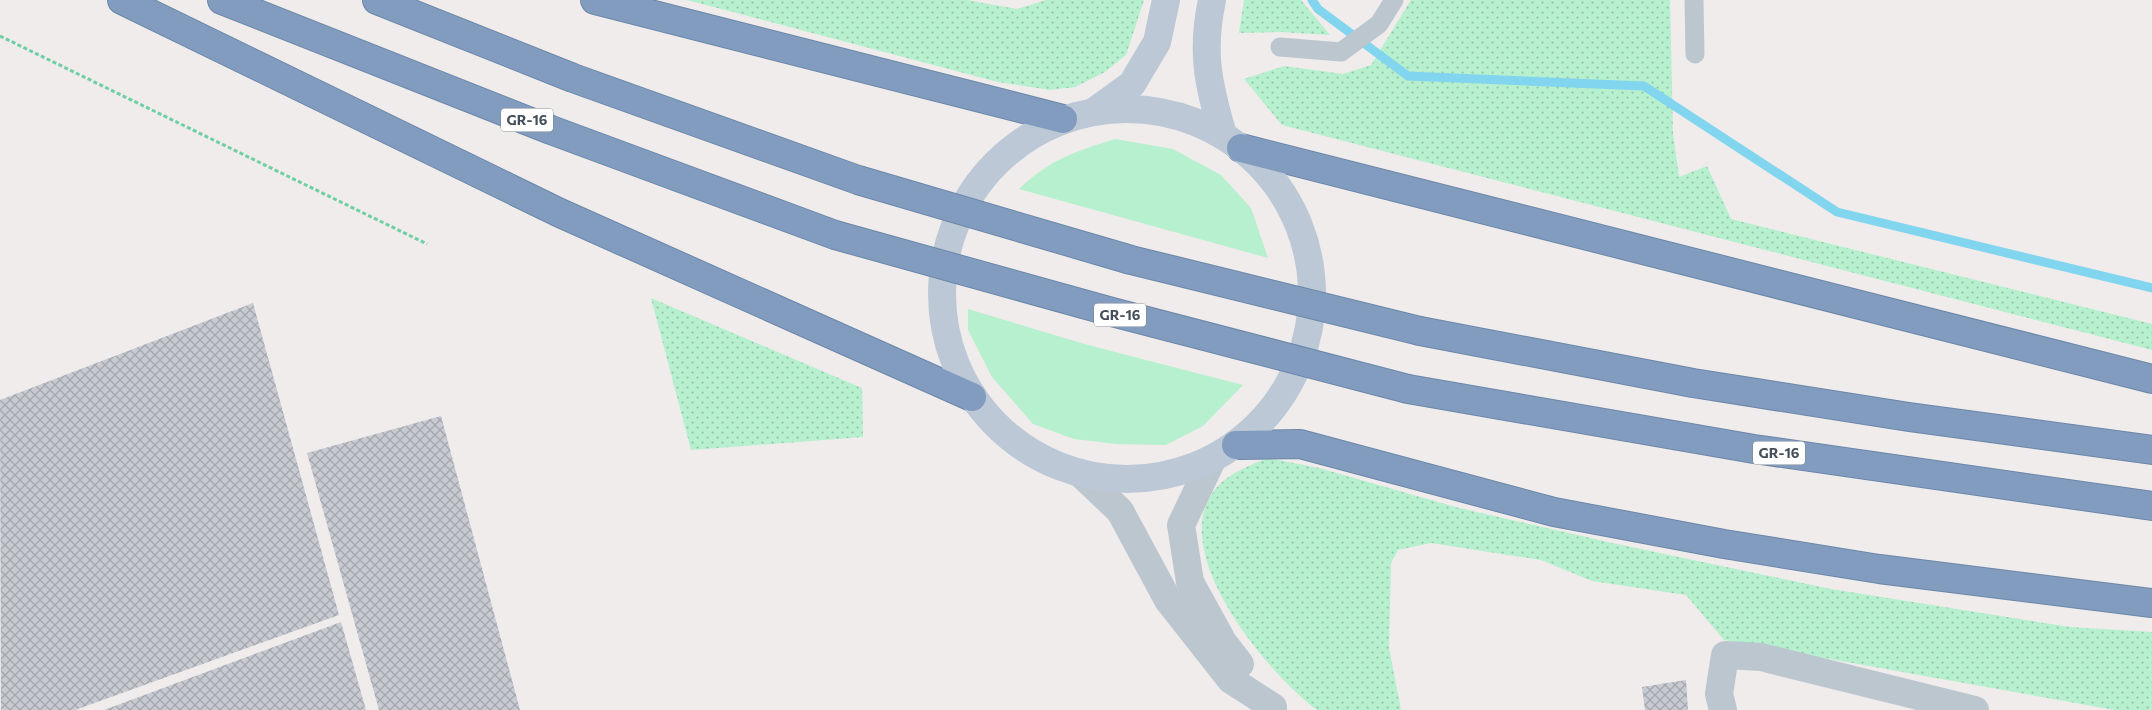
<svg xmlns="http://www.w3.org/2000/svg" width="2152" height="710" viewBox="0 0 2152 710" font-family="Commissioner,sans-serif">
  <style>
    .grass { fill: url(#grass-dots) }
    .garden { fill: #b7f0ce }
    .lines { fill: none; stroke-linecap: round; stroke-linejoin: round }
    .stream { stroke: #82d5ef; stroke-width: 9 }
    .building { fill: url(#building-cross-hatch) }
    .motorway-casing { stroke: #6c87a9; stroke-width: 30 }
    .path { stroke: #6ecfa2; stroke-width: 3; stroke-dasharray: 4 2.5; stroke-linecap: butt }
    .service { stroke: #bcc6cf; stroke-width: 19 }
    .minor { stroke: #bcc6cf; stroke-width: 28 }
    .tertiary { stroke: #bcc6cf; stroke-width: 28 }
    .secondary { stroke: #bdc8d6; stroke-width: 28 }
    .motorway { stroke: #819cbe; stroke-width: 28 }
    .motorway-bridge-casing { stroke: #6c87a9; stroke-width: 30; stroke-linecap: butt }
    .motorway-bridge { stroke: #819cbe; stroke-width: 28 }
    .labels { text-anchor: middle; stroke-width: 5; stroke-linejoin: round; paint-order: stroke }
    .shield { fill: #fff; stroke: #7c848c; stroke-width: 1 }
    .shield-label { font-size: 14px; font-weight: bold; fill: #444f5a }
  </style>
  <defs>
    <pattern id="grass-dots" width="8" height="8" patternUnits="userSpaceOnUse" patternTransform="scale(1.25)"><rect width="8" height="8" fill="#b7f0ce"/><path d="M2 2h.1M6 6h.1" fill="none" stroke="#96c5aa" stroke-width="1.8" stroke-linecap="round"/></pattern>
    <pattern id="building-cross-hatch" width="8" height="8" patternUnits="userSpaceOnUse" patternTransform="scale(1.25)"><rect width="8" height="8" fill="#c8cad2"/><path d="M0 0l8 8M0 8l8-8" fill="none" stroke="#a4a6ad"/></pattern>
  </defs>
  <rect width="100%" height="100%" fill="#efeceb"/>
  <g class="grass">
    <polygon points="687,0 967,0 1017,9 1046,0 1144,0 1126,55 1105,72 1075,87 1050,90 998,82"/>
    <polygon points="1244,0 1301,0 1330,35 1280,32 1239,33"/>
    <polygon points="1411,0 1670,0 1673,133 1679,177 1707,166 1731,219 2152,324 2152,350 1282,125 1244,79 1284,66 1343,74 1371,65"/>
    <polygon points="651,298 862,388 863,437 691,450"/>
    <path d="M1268,458L1319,468L1459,508L1612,543L1831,589L2070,627L2152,632V710H2115L1724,640L1686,595L1592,581L1541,560L1431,543L1398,550L1391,563L1389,648L1401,710H1317C1268,674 1161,547 1218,486C1231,472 1251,465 1268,458Z"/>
  </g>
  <g class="garden">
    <path d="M1115,139L1173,149L1221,175L1251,208L1268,258L1019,189C1049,160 1076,151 1115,139Z"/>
    <polygon points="968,309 1088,345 1243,385 1203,426 1166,445 1116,444 1074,439 1033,424 992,377 968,330"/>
  </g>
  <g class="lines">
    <polyline class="stream" points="1312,0 1318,9 1408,76 1644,86 1837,212 2152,288"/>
  </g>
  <g class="building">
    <polygon points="253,303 339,615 75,710 1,710 0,400"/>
    <polygon points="441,416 520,710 379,710 307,453"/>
    <polygon points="341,622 366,710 104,710"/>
    <polygon points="1686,680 1688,710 1645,710 1642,687"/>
  </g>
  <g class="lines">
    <defs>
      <g id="motorway">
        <polyline points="122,0 560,213 972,397"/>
        <polyline points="222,0 551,130 835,235"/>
        <polyline points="377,0 573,78 858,180"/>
        <polyline points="595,0 1063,119"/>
        <polyline points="1241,148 2152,379"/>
        <polyline points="1420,331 1693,383 1909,417 2152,450"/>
        <polyline points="1408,389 1754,449 2152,506"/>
        <polyline points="1236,445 1300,444 1554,512 1724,544 1879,569 2152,603"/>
      </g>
    </defs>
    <use href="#motorway" class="motorway-casing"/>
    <polyline class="path" points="0,36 427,244"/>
    <g class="service">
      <polyline points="1694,0 1695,54"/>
      <polyline points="1280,47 1341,52 1379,24 1394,0"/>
    </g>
    <polyline class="minor" points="1723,710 1719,694 1725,655 1761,657 1975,710"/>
    <g class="tertiary">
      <polyline points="1212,460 1181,525 1190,582 1223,642 1240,664"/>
      <polyline points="1081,474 1120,511 1168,600 1231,680 1273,707"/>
    </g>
    <g class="secondary">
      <path d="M1212,0C1201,52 1208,84 1223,135"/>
      <circle cx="1127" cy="294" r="185"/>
      <polyline points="1096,110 1132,84 1157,42 1166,0"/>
    </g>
    <use href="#motorway" class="motorway"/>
    <defs>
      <g id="motorway-bridge">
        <polyline points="858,180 1131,260 1420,331"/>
        <polyline points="835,235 1112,312 1408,389"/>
      </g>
    </defs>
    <use href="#motorway-bridge" class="motorway-bridge-casing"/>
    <use href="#motorway-bridge" class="motorway-bridge"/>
  </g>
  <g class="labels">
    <g class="shield">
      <rect x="501" y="108.5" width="52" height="23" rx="4"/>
      <rect x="1094" y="303.5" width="52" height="23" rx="4"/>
      <rect x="1753" y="441.5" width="52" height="23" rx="4"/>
    </g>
    <g class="shield-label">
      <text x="527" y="125">GR-16</text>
      <text x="1120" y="320">GR-16</text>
      <text x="1779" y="458">GR-16</text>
    </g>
  </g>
</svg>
